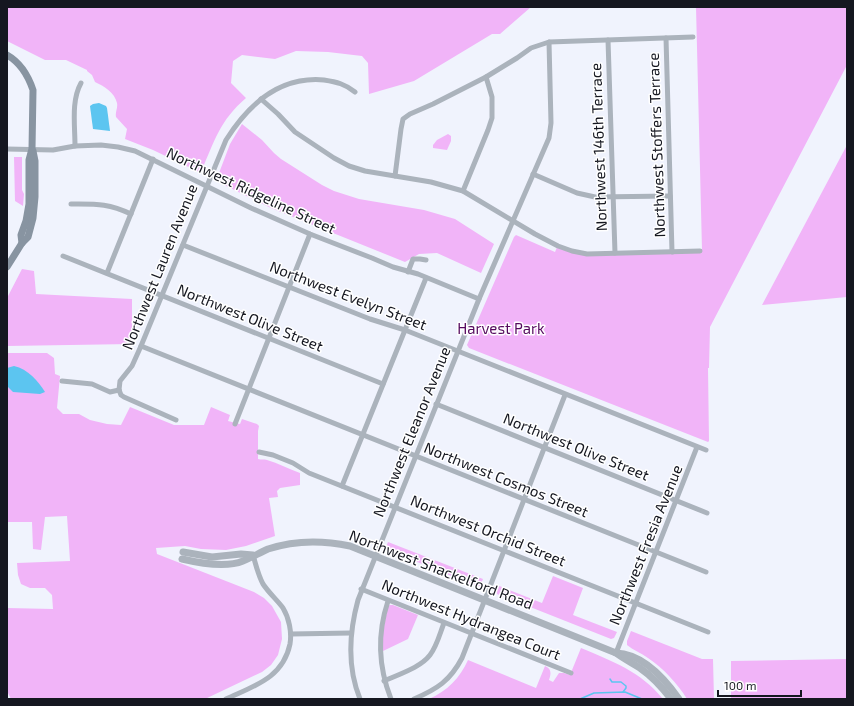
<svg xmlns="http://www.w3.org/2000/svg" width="854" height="706" viewBox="0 0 854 706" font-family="'Exo 2',sans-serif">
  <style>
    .green { fill: #f1b4f8 }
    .water { fill: #5cc5f0 }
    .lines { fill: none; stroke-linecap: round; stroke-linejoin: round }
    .stream { stroke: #5cc5f0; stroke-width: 1.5 }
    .minor { stroke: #abb3bc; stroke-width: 5 }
    .tertiary { stroke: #abb3bc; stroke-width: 7 }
    .secondary { stroke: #8894a1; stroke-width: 7 }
    .labels { text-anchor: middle; stroke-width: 3; stroke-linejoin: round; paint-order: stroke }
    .street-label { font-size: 15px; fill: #151720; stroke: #fff }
    .park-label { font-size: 15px; fill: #55095e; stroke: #fff }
  </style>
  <rect width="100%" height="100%" fill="#f0f3fd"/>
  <g class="green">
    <path d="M7,7H531L500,34H492L414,81L369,94L368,63L362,56L328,52L296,51L275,59L242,55L233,61L231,83L246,98C220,120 214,142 201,172H199L153,150L125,139L127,129L116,117C115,112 118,108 117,103C115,93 104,86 95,82L92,75L87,71V70L66,60H45L7,41Z"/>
    <polygon points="696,7 847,7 847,65 710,327 709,368 708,368 709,441 708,442 469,348 467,345 514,237 516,235 555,252 558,245 587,253 702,250"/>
    <polygon points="242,124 262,140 274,153 281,159 322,185 334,191 359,199 424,210 455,219 494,244 481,273 437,253 419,254 405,262 400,260 271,208 216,181 230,144"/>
    <polygon points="448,134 451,136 451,141 447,150 433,148 433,145 437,140"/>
    <polygon points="847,145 847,297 762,305"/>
    <polygon points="14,157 22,157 22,190 24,194 23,206 15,201"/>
    <polygon points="22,269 34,271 36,294 132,299 132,344 7,346 7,298"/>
    <path d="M7,353H47L54,358L55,374L60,376L57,408L63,414H79L90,420L107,424L121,425L130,407L174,425H204L211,407L230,415L228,421L240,424L242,419L257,424L259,426L258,431V459C261,460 264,459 267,460C278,463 289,469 300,473V485L280,488L277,491L278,497L269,498L275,536L246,546L226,550L201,549L185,546L156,548L157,554L254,592L264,598L272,606L281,622L282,639L278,655L271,665L262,672L205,699H11L7,691V608L53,609L52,595L45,588H30L21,584L18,575L17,563L70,561L67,516L45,517L41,550L33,549L32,522H7Z"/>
    <polygon points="388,542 483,579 480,586 476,586 388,550 386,547"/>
    <polygon points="553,576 583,588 573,615 617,632 614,638 611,639 497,594 496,591 497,585 542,603"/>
    <polygon points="390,605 393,605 418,615 408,639 381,652 381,640 388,606"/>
    <path d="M631,631L702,659H713L714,699H687C677,683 664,669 648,658C641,653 633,650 627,645V641Z"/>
    <path d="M581,648C614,662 640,671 663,699H429C447,691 460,678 468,660L536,688L545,666C552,669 551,674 549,680L553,682L559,673H564L570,675Z"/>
    <polygon points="847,659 847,699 731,699 731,661"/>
  </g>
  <g class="water">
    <polygon points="99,103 106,106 107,108 110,131 93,129 90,106 93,104"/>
    <path d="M14,366C28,369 38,381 45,392L40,394L13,392L7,386V368Z"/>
  </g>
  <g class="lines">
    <g class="stream">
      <polyline points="610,679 612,682 621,682 626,686 626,688 623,692"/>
      <polyline points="580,699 594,693 625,692 642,699"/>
    </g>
    <g class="minor">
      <polyline points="666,38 672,252"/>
      <polyline points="608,40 615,253"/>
      <polyline points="261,99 278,114 295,132 334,158 349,166 365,171 431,182 463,191 535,234 558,246 572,251 587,254 700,251"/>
      <path d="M75,146C75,125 71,101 81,83"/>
      <polyline points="7,149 53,150 75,146 101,145 118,147 135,151 251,208 310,234 372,258 393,267 418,274 479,299"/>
      <polyline points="533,174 577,193 595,197 670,196"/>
      <polyline points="395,176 401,129 403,119 410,114 433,104 486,77 517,58 531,48 549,42 693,37"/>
      <polyline points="463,191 488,130 492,118 492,97 486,77"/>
      <path d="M71,204C96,204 108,203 131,214"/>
      <polyline points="183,245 370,319 405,330 706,450"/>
      <polyline points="63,256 383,384"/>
      <polyline points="408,272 413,259 420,259 426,260"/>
      <polyline points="107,273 153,159"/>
      <polyline points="141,346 706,572"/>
      <polyline points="62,381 92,384 110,392 119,390"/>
      <path d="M119,390L120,381L132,366L141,346L226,140C248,105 280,76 324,80C337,82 345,84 355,92"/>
      <polyline points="119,390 121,395 124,397 176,420"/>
      <polyline points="436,404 707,513"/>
      <polyline points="235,424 310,234"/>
      <polyline points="259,452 273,455 293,463 309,473 708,632"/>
      <polyline points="342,486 426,278"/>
      <polyline points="361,589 571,673"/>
      <path d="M388,601C377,634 378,666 391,699"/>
      <polyline points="291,634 351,633"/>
      <polyline points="616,653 697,447"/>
      <path d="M384,681C399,674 420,668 430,655C437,646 440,633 444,623"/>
      <path d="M226,699C254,686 283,678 290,644C292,632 289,618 283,608C277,600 269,593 263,584C258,575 256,565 253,555"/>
      <path d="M360,699C347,667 349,633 358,600L479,299L549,138L551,123L549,42"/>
      <path d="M414,699C437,689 450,681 462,658L565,395"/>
    </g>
    <g class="tertiary">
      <polyline points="183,552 212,557 241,554 253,555"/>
      <path d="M182,559C199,563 226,568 243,561C251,558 259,553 268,549C295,540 322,540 350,546L616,653C624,659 632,663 640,668C653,677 662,687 671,699"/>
      <path d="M616,653C643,654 665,679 679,699"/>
    </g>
    <g class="secondary">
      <path d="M7,55C21,63 28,75 33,90L32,149L29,160V204L26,221L21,235L22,243"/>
      <polyline points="7,267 22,243 28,237 33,218 35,197 35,161 33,151"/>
    </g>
  </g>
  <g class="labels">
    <g class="street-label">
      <text transform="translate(657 145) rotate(-92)" y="5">Northwest Stoffers Terrace</text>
      <text transform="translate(599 147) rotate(-92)" y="5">Northwest 146th Terrace</text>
      <text transform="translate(251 191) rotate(25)" y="5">Northwest Ridgeline Street</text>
      <text transform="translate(160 267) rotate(-68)" y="5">Northwest Lauren Avenue</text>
      <text transform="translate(348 296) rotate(21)" y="5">Northwest Evelyn Street</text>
      <text transform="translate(250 318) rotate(22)" y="5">Northwest Olive Street</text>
      <text transform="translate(412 432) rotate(-68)" y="5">Northwest Eleanor Avenue</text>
      <text transform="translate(576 447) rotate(22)" y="5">Northwest Olive Street</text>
      <text transform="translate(506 480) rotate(22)" y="5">Northwest Cosmos Street</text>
      <text transform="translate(488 531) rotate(22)" y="5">Northwest Orchid Street</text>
      <text transform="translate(646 545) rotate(-68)" y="5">Northwest Fresia Avenue</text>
      <text transform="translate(441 570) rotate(21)" y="5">Northwest Shackelford Road</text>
      <text transform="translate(471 620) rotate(22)" y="5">Northwest Hydrangea Court</text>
    </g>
    <g class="park-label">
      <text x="501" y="334">Harvest Park</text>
    </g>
  </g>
  <rect width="854" height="706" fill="none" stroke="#151720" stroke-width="16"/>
  <path d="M718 690v6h83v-6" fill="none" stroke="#151720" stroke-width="2"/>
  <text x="724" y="690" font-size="12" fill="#151720" stroke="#ffffff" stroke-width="3" paint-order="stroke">100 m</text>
</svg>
